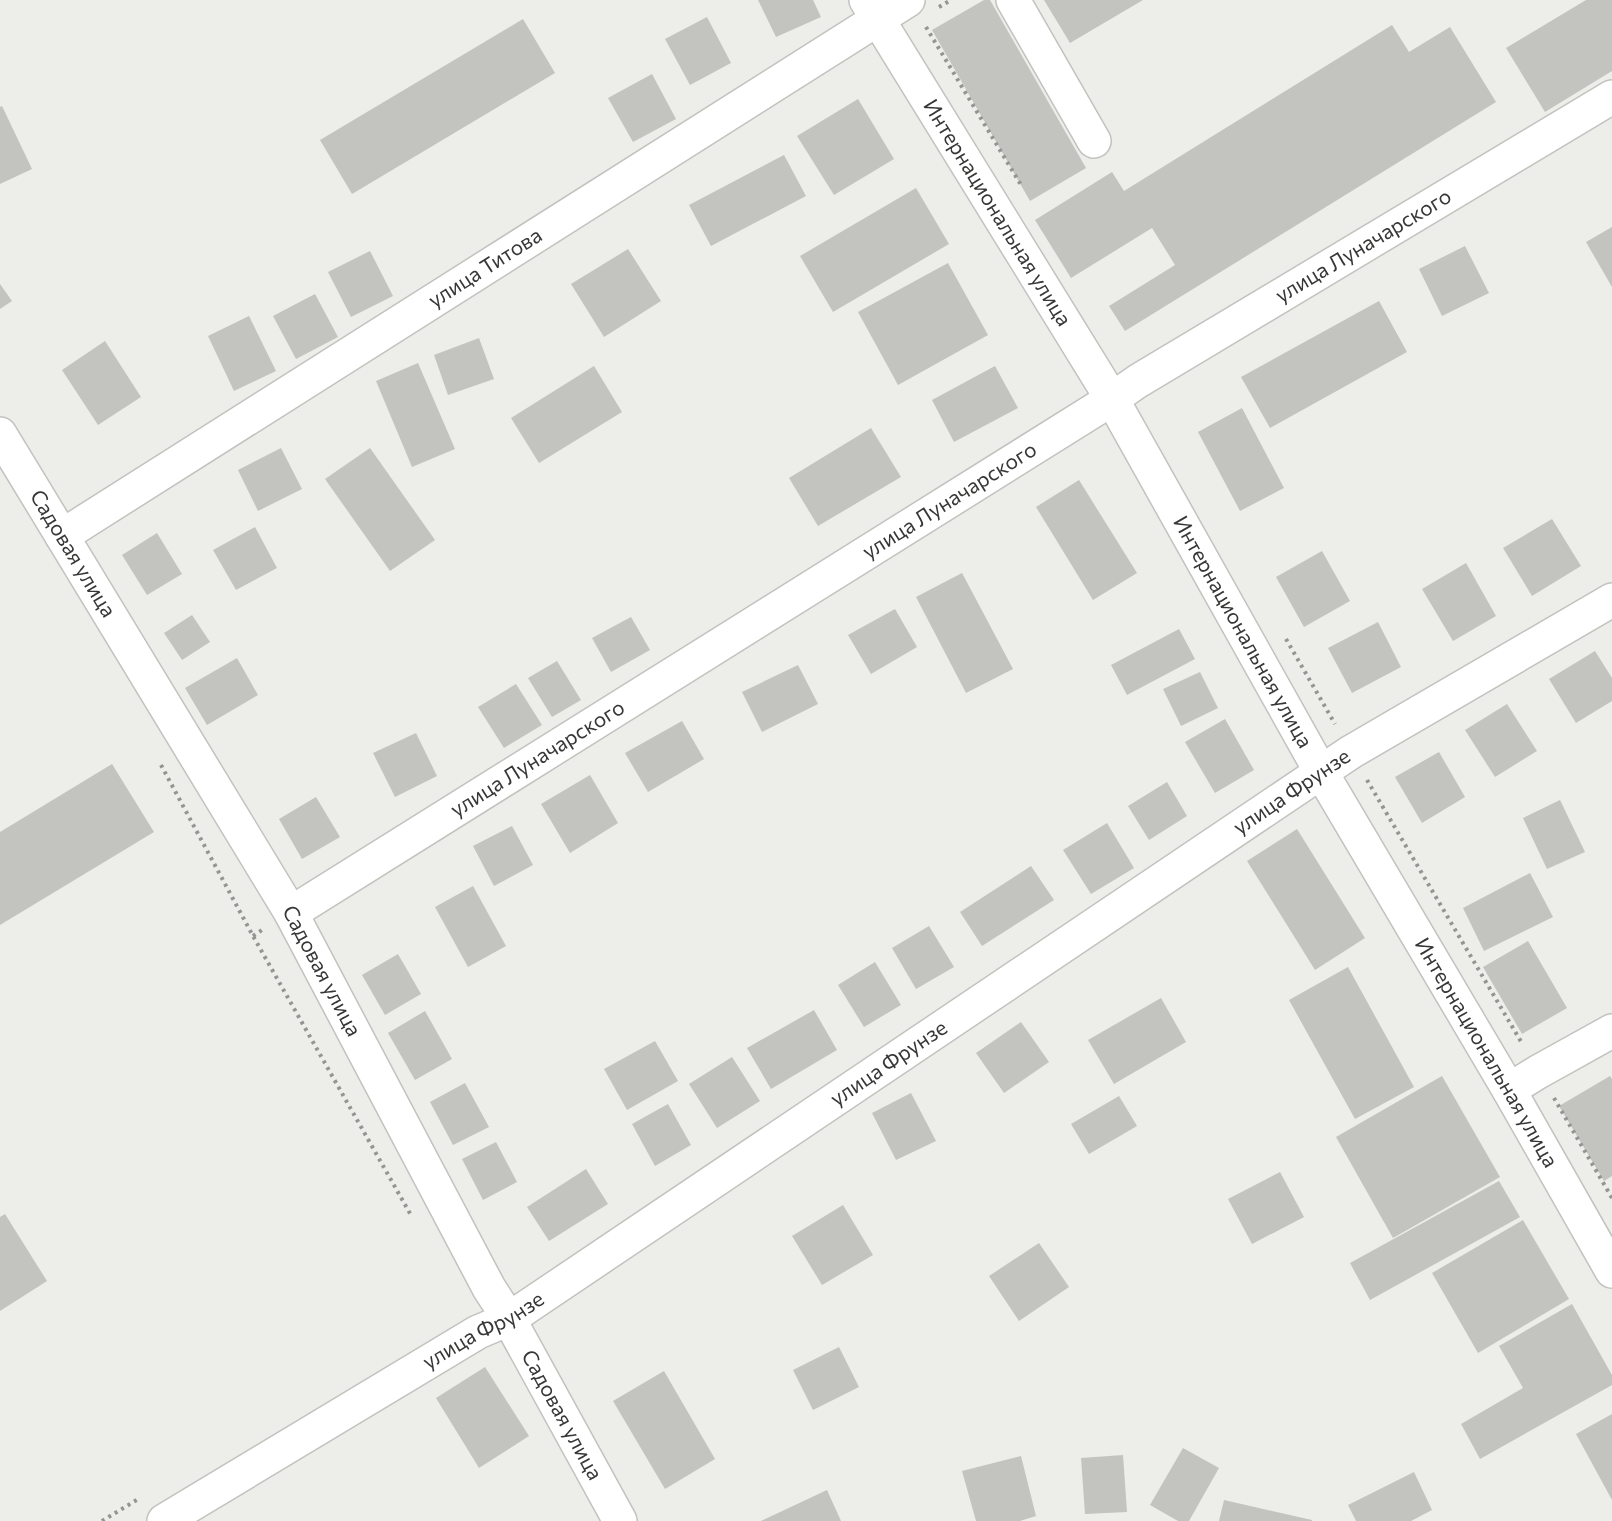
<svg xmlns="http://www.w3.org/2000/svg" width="1612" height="1521" viewBox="0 0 1612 1521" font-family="Commissioner,sans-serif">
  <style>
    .building { fill: #c3c3c0 }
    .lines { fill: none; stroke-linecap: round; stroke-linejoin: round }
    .minor-casing { stroke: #c2c2bf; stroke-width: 36 }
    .path { stroke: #949492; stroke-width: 4; stroke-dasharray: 3 4.5; stroke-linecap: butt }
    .minor { stroke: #fff; stroke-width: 33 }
    .labels { text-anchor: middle; stroke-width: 5; stroke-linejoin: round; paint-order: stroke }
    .street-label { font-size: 21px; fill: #373736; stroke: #ededea }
  </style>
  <rect width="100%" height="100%" fill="#ededea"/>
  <g class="building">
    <polygon points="758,0 813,0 821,17 776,37"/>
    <polygon points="984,0 990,0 1086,168 1030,201 932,30"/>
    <polygon points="1044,0 1143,0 1070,43"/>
    <polygon points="1586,0 1612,0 1612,71 1545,112 1506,48"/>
    <polygon points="707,17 731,63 690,85 665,39"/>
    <polygon points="523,19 555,73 352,194 320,140"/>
    <polygon points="1392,25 1409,52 1450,27 1496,102 1125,331 1109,306 1175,265 1152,228 1071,278 1035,220 1112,172 1124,191"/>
    <polygon points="652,74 676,119 633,142 608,98"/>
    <polygon points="858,99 894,159 834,195 797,136"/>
    <polygon points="2,106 32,169 0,184 0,107"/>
    <polygon points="784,155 806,196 711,246 689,205"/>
    <polygon points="916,188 949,244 833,312 800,256"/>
    <polygon points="1612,227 1612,287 1586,242"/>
    <polygon points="1465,246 1489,293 1442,316 1419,269"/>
    <polygon points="628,249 661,301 604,337 571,284"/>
    <polygon points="370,251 393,296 351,317 328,272"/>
    <polygon points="948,263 988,335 898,385 858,312"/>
    <polygon points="0,284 12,301 0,309"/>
    <polygon points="315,294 338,337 296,359 273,316"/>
    <polygon points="1379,301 1407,352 1270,428 1241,377"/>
    <polygon points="249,316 276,371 234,391 208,336"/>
    <polygon points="479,338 494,379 448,395 434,355"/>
    <polygon points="105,341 141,397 98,425 62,370"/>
    <polygon points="418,363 455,449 412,467 376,381"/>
    <polygon points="594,366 622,412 539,463 511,418"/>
    <polygon points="995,366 1018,408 954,442 932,400"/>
    <polygon points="1242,408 1284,488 1240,511 1198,432"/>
    <polygon points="871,428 901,477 818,526 789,478"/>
    <polygon points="281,448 302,489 258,511 238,470"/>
    <polygon points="370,448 435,540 390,571 325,479"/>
    <polygon points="1079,480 1137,573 1093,600 1036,507"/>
    <polygon points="1552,519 1581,566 1532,596 1503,548"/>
    <polygon points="255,527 277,568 236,590 213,550"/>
    <polygon points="157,533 182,574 147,595 122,555"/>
    <polygon points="1322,551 1350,601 1304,627 1276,577"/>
    <polygon points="1466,563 1496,616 1453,641 1422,589"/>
    <polygon points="962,573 1013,669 966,693 916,597"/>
    <polygon points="895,609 917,647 871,674 848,635"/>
    <polygon points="192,615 210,642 182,660 164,633"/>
    <polygon points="631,617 650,650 611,672 592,638"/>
    <polygon points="1378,622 1401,667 1352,693 1328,648"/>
    <polygon points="1179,629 1195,659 1127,695 1111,665"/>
    <polygon points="1595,651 1612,678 1612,701 1576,723 1549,679"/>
    <polygon points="237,658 258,695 207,725 185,688"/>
    <polygon points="557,661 581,700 552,717 528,678"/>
    <polygon points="798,665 818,704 762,732 742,692"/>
    <polygon points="1200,672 1218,708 1181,726 1163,689"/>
    <polygon points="516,684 542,725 504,748 478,707"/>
    <polygon points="1507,704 1537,751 1495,777 1465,730"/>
    <polygon points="1225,719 1254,770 1215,793 1185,742"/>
    <polygon points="682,721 704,759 648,792 625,753"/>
    <polygon points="416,733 437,776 395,797 373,753"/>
    <polygon points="1439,752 1465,797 1422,823 1395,777"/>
    <polygon points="112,764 154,832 0,925 0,832"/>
    <polygon points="590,775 618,823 570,853 541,804"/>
    <polygon points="1167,782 1187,816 1149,840 1128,806"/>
    <polygon points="316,797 340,837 302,859 279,819"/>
    <polygon points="1560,800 1585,852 1547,869 1523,818"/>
    <polygon points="1107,823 1134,868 1091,894 1063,850"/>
    <polygon points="512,826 533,865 494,886 473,846"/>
    <polygon points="1297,829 1365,938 1315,970 1247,861"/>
    <polygon points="1031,866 1054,900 982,946 960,912"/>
    <polygon points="1530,873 1553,917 1484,951 1463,908"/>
    <polygon points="473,886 506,946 468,967 435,907"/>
    <polygon points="929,926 954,967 916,989 892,948"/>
    <polygon points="1528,941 1567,1008 1522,1034 1483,967"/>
    <polygon points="398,954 421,994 385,1015 362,975"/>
    <polygon points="875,962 901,1005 864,1027 838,985"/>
    <polygon points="1348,967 1414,1087 1355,1119 1289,1000"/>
    <polygon points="1161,998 1186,1042 1114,1084 1088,1040"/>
    <polygon points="814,1010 837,1050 771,1089 747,1048"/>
    <polygon points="425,1011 452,1059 415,1080 388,1033"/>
    <polygon points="1021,1022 1049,1062 1004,1093 976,1053"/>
    <polygon points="655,1041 678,1081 627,1110 604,1069"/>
    <polygon points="732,1057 760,1101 717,1128 689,1084"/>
    <polygon points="1442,1076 1500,1177 1393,1238 1336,1137"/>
    <polygon points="1610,1076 1612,1079 1612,1176 1604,1181 1559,1106"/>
    <polygon points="465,1083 489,1127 453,1145 430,1102"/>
    <polygon points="911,1093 936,1141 896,1160 872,1113"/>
    <polygon points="1119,1096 1137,1126 1089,1154 1071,1124"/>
    <polygon points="668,1104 691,1145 655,1166 632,1124"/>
    <polygon points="496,1142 517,1182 483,1200 462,1159"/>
    <polygon points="586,1169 608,1204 549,1241 527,1207"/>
    <polygon points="1280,1172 1304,1217 1252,1244 1228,1199"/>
    <polygon points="1499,1181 1520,1217 1370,1300 1350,1263"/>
    <polygon points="843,1205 873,1255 822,1285 792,1236"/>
    <polygon points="5,1214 47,1281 0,1311 0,1217"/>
    <polygon points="1523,1220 1569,1299 1478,1353 1432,1273"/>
    <polygon points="1039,1243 1069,1287 1019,1321 989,1276"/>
    <polygon points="1572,1304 1612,1375 1612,1385 1480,1459 1461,1424 1523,1388 1499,1346"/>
    <polygon points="839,1347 859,1387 813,1410 793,1370"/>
    <polygon points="485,1367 529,1436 479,1468 436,1398"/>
    <polygon points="664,1371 715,1459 665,1489 613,1401"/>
    <polygon points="1612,1414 1612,1500 1576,1434"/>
    <polygon points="1183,1448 1219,1468 1189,1521 1178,1521 1150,1505"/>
    <polygon points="1123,1455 1127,1512 1085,1514 1081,1458"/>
    <polygon points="1021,1456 1036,1516 1020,1521 976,1521 962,1471"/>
    <polygon points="1414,1472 1432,1510 1411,1521 1356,1521 1348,1505"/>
    <polygon points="827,1490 841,1521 761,1521"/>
    <polygon points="1224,1500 1312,1520 1312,1521 1219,1521"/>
  </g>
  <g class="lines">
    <defs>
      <g id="minor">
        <path id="s1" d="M866,0L1112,399L1321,772L1509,1090L1612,1271"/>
        <polyline points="1013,0 1094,141"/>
        <path id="s2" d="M0,434L291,913L489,1288L509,1319L620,1521"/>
        <path id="s3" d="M62,536L908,0"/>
        <path id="s4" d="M291,913L1112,399L1138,381L1612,97"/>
        <polyline points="1509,1090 1538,1072 1612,1031"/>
        <path id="s5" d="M164,1521L478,1332L509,1319L1351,752L1612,600"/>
      </g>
    </defs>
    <use href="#minor" class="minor-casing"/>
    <g class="path">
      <polyline points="939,7 951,0"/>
      <polyline points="926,27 1021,185"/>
      <polyline points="1286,639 1335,724"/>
      <polyline points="161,765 253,936 412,1217"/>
      <polyline points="1367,780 1523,1045"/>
      <polyline points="253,936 265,928"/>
      <polyline points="1554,1098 1612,1198"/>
      <polyline points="102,1521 140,1498"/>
    </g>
    <use href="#minor" class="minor"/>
  </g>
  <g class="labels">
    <g class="street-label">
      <text dy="7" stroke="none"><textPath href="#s1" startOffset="250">Интернациональная улица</textPath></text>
      <text dy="7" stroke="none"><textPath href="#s4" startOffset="1263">улица Луначарского</textPath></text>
      <text dy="7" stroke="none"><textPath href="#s3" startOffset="501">улица Титова</textPath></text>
      <text dy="7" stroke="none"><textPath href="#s4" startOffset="777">улица Луначарского</textPath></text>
      <text dy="7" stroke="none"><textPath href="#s2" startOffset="140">Садовая улица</textPath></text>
      <text dy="7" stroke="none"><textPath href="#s1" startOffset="736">Интернациональная улица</textPath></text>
      <text dy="7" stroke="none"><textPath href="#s4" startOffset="291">улица Луначарского</textPath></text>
      <text dy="7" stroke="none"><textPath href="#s5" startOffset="1344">улица Фрунзе</textPath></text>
      <text dy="7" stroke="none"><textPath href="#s2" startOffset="626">Садовая улица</textPath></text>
      <text dy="7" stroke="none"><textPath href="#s1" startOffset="1222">Интернациональная улица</textPath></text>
      <text dy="7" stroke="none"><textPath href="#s5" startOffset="858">улица Фрунзе</textPath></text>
      <text dy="7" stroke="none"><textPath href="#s5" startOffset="372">улица Фрунзе</textPath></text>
      <text dy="7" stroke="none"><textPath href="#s2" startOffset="1131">Садовая улица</textPath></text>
    </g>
  </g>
</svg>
